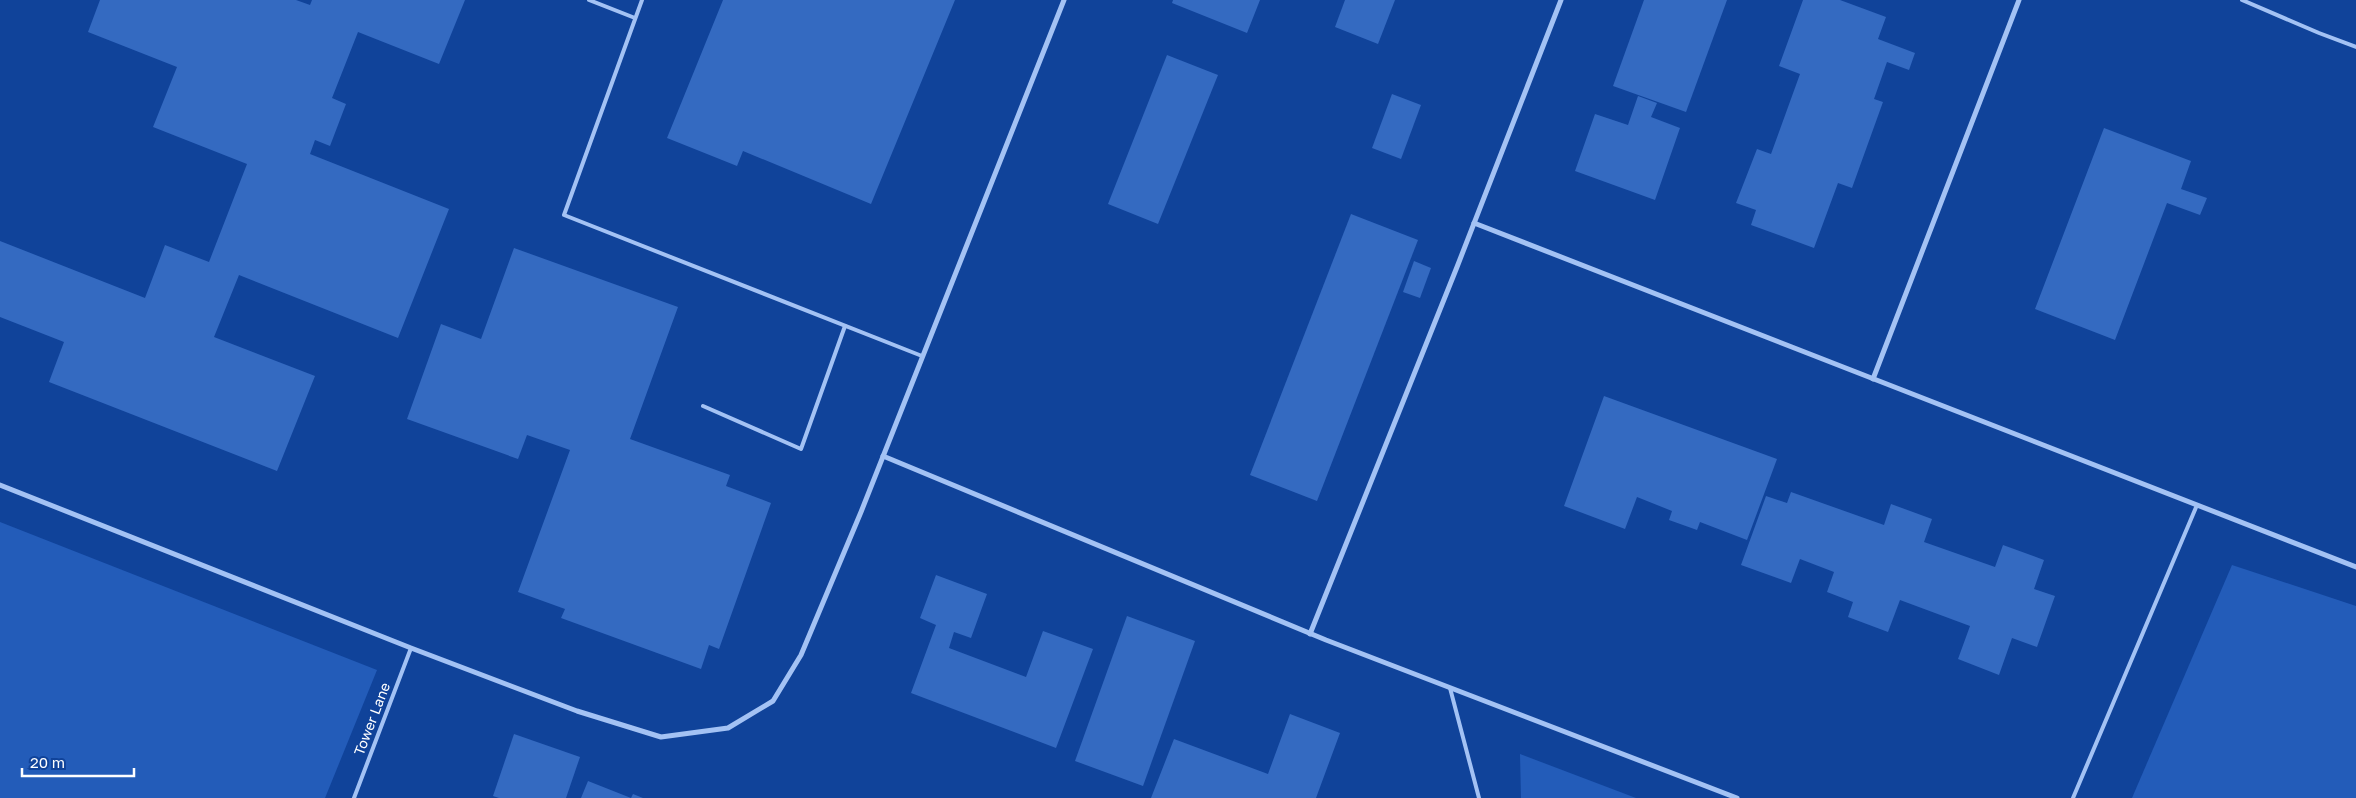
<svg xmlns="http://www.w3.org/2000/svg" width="2356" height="798" viewBox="0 0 2356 798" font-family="'Golos Text',sans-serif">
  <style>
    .green { fill: #235cb9 }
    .building { fill: #346ac1 }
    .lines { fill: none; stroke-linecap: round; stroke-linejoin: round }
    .service { stroke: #a3c2f4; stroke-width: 4 }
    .minor { stroke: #a3c2f4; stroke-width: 5 }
    .labels { text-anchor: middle; stroke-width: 4; stroke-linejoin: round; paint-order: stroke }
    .street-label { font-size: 14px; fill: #fff; stroke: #10439a }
  </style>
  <rect width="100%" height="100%" fill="#10439a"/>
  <g class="green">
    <polygon points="0,522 377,670 325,798 0,798"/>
    <polygon points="2232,565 2356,606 2356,798 2132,798"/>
    <polygon points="1520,754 1636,798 1521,798"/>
  </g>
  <g class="building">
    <polygon points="100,0 296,0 310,5 312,0 465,0 439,64 358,32 332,98 346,104 330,146 315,140 310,154 449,209 398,338 239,275 214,337 315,376 277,471 49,382 64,342 0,317 0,241 145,298 165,245 209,262 247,164 153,127 177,67 88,32"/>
    <polygon points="723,0 955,0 871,204 743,151 737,166 667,138"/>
    <polygon points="1173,0 1260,0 1247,33 1172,3"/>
    <polygon points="1345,0 1395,0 1378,44 1335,27"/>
    <polygon points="1644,0 1727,0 1686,112 1613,86"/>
    <polygon points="1803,0 1840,0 1886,17 1878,39 1915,53 1909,70 1887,62 1874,99 1883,102 1852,188 1838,183 1814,248 1751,225 1756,210 1736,203 1757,149 1771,154 1800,74 1779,66"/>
    <polygon points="1167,55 1218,75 1158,224 1108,204"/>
    <polygon points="1392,94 1421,105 1401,159 1372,148"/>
    <polygon points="1638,96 1657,103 1651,117 1680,128 1655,200 1575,171 1595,114 1628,125"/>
    <polygon points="2104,128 2191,161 2181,189 2207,198 2200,215 2167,203 2115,340 2035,309"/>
    <polygon points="1351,214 1418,240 1317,501 1250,475"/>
    <polygon points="514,248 678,307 630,439 730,475 726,486 771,503 719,649 709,645 701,669 561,618 565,609 518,592 570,450 527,435 518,459 407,419 441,324 481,339"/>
    <polygon points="1414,261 1431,268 1420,298 1403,292"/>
    <polygon points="1604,396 1777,459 1747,540 1700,522 1697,530 1669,520 1672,511 1637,497 1625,529 1564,506"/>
    <polygon points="1791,492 1884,525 1891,504 1932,519 1924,542 1995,567 2003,545 2044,560 2034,589 2055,596 2037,647 2012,638 1999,675 1958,659 1970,626 1900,600 1888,632 1848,617 1853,602 1827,592 1834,572 1800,559 1791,583 1741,565 1766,496 1787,503"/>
    <polygon points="936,575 987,594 971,638 954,632 949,648 1026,677 1043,631 1093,649 1056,748 911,693 936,625 920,618"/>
    <polygon points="1127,616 1195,641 1143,786 1075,761"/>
    <polygon points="1290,714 1340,733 1316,798 1151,798 1174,739 1268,774"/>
    <polygon points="514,734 580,757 566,798 499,798 493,796"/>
    <polygon points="588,781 631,798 633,794 643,798 581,798"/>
  </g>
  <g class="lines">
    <g class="service">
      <polyline points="589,0 635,18"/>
      <polyline points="642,0 564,215 922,356"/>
      <polyline points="2242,0 2319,33 2356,47"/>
      <polyline points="703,406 801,449 845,326"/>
      <polyline points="1450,688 1479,798"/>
      <polyline points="354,798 411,648"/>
      <polyline points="2073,798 2197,505"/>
    </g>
    <g class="minor">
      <polyline points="1474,223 2356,567"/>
      <polyline points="1873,379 2019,0"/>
      <polyline points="883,456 1326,640 1737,798"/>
      <polyline points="0,485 411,648 577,711 661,737 728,728 773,701 801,655 861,512 1064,0"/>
      <polyline points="1310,634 1457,267 1561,0"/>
    </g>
  </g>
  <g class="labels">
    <g class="street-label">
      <text transform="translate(372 719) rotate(-69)" y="5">Tower Lane</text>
    </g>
  </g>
  <path d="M22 768v8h112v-8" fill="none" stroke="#ffffff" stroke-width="2.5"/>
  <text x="30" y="768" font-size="15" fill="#ffffff" stroke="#10439a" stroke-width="4" paint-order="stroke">20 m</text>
</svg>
